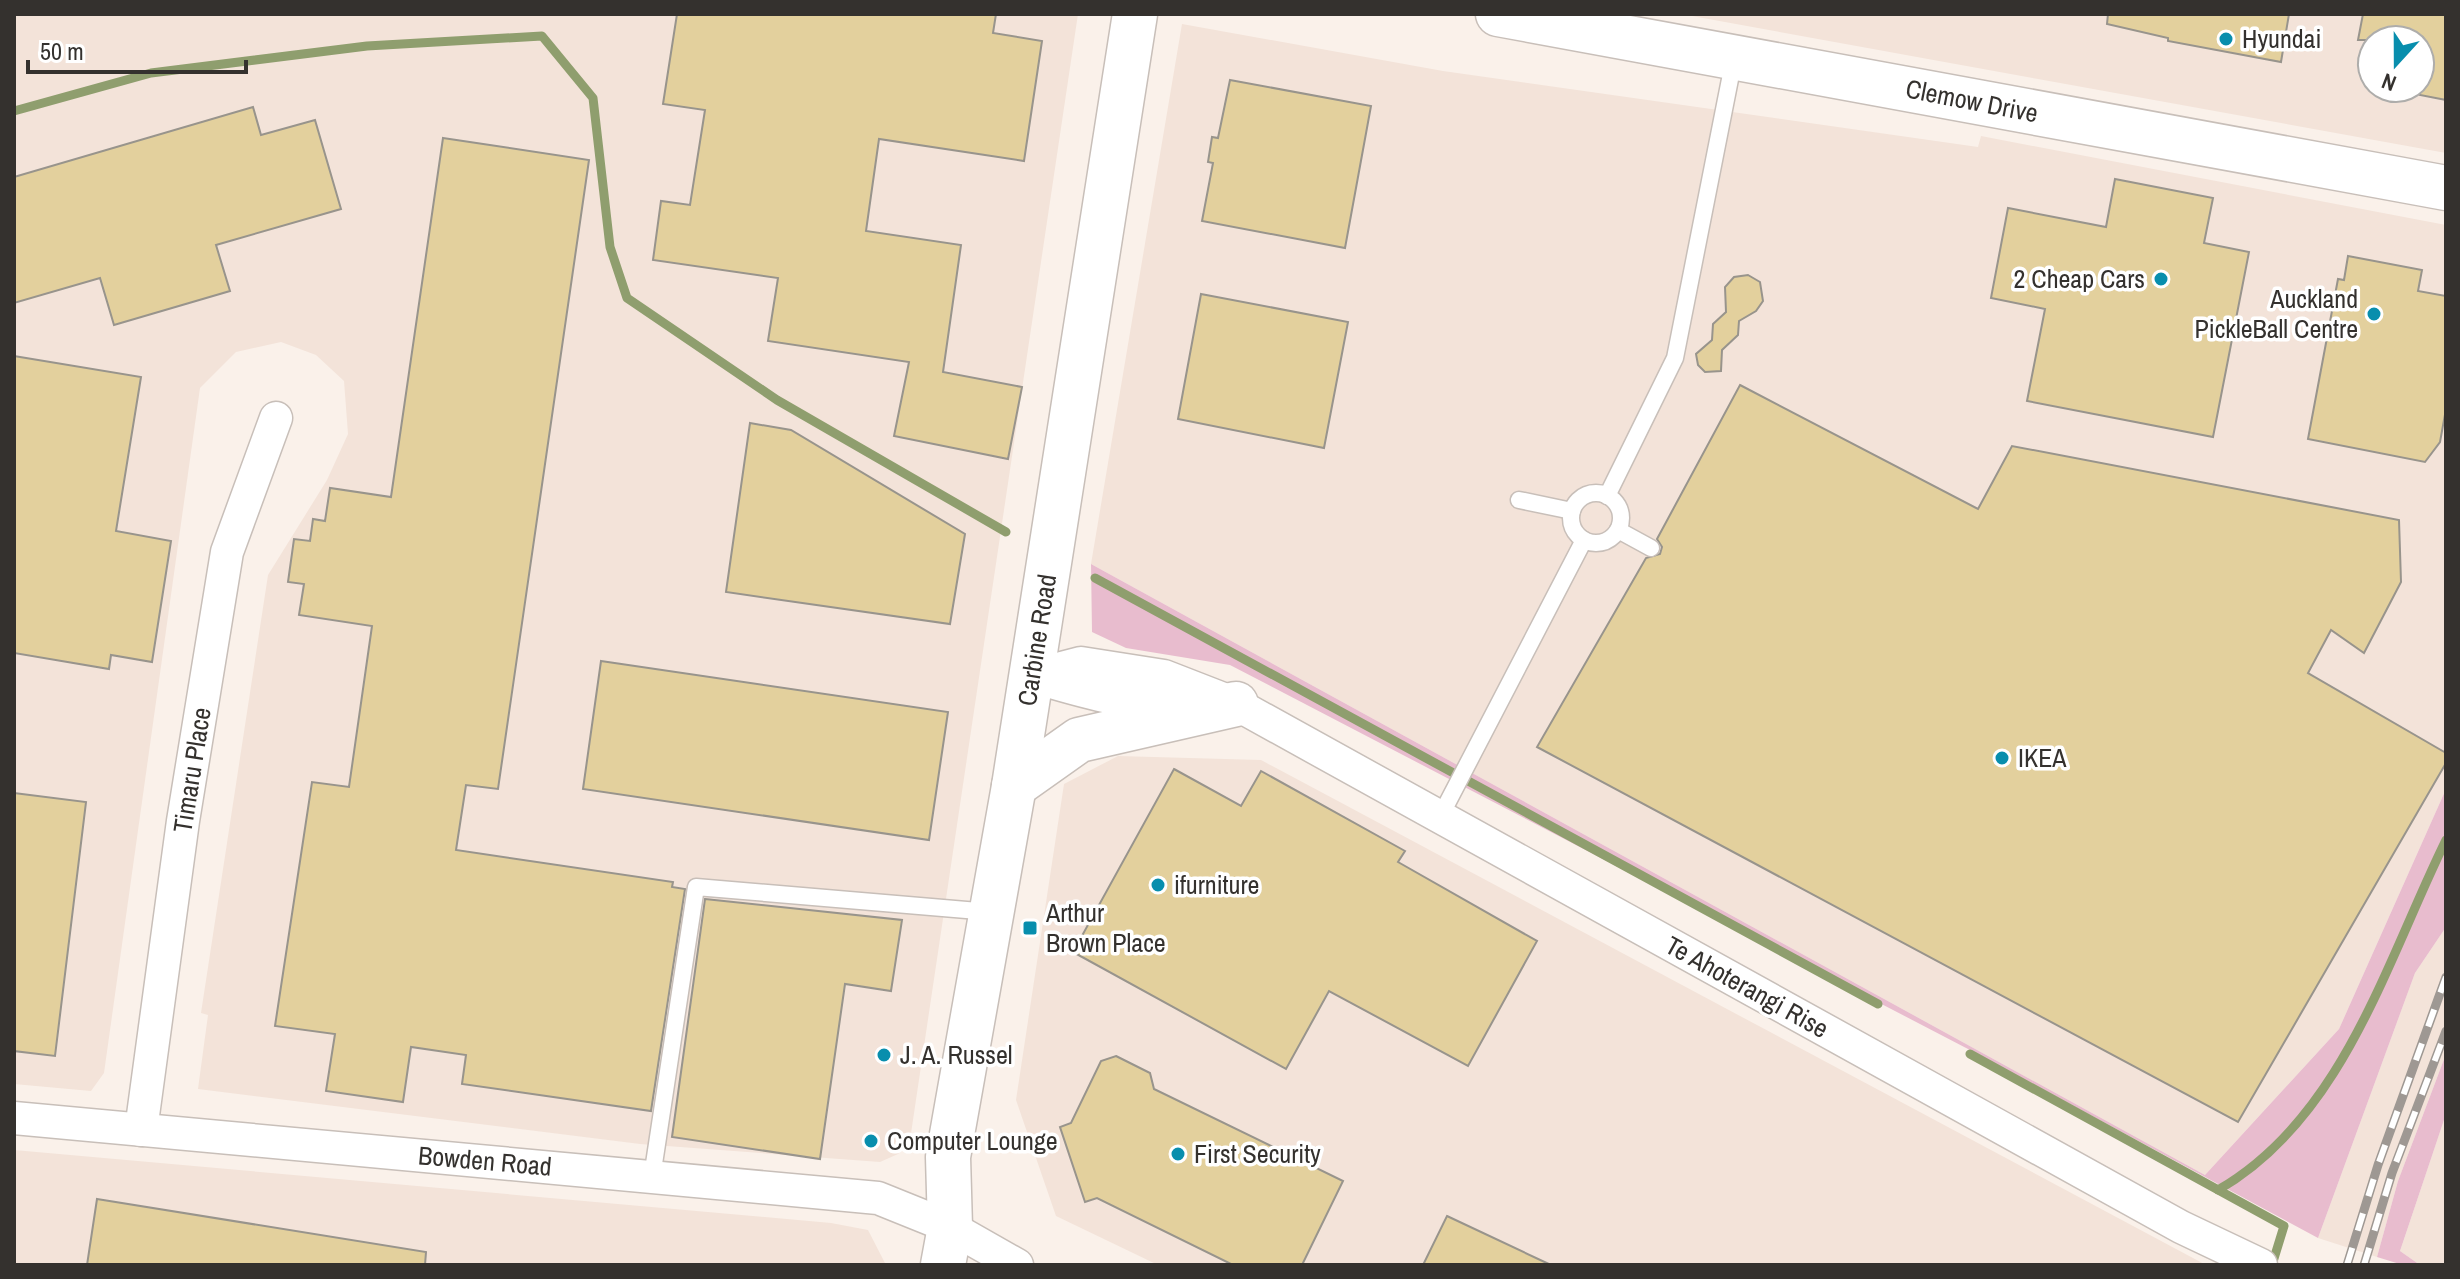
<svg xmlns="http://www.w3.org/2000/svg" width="2460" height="1279" viewBox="0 0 2460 1279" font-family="'Archivo Narrow',sans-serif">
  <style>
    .built { fill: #f3e3d9; fill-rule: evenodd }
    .green { fill: #e8bcce }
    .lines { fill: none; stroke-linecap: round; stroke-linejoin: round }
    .stream { stroke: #8f9e6e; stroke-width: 9 }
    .building { fill: #e3d09d; stroke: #98948c; stroke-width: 2 }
    .lane-casing { stroke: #c8bfb9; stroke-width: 19 }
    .street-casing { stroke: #c8bfb9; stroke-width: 35 }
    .secondary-casing { stroke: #c8bfb9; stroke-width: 47 }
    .lane { stroke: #fff; stroke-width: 16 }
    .street { stroke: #fff; stroke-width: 32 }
    .secondary { stroke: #fff; stroke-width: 44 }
    .rail-casing { stroke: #9e9893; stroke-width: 9 }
    .rail { stroke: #fff; stroke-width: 6; stroke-dasharray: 18; stroke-linecap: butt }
    .poi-dot { fill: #088ead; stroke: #fff; stroke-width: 3 }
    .labels { text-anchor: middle; stroke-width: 7; stroke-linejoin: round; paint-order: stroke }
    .poi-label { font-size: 26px; fill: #34312e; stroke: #fff; text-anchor: start }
    .street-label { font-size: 26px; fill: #34312e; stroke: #fff }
  </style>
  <rect width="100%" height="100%" fill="#faf1ea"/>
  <g class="built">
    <polygon points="14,14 1078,14 910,1140 898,1154 880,1162 640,1144 198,1089 208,1015 201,1013 268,575 327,480 348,434 344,381 316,355 281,342 236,352 200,388 104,1073 91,1091 14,1084"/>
    <path d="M1681,14H2446V153L2038,79ZM2372,40H2420V88H2372Z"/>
    <polygon points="1182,24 1443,71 1978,147 1981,136 2446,225 2446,789 2339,1029 2205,1175 1091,564"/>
    <polygon points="1118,756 1261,760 2206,1265 1158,1265 1056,1216 1016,1100 1064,784"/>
    <polygon points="2446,927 2446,1054 2398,1181 2377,1257 2318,1238 2415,973"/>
    <polygon points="2446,1114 2446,1265 2420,1265 2400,1251"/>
    <polygon points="14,1150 831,1223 868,1230 886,1265 14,1265"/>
  </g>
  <g class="green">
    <polygon points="1091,564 2205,1175 2339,1029 2446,789 2446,927 2415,973 2318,1238 1968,1049 1230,665 1126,648 1092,632"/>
    <polygon points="2446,1054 2446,1114 2400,1251 2420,1265 2403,1265 2377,1257 2398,1181"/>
  </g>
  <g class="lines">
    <g class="stream">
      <polyline points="14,111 151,73 367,46 542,36 593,98 610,247 627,298 777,400 1006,532"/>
      <polyline points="1095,578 1878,1004"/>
      <polyline points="1970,1054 2284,1226 2272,1265"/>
      <path d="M2218,1190C2343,1118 2386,962 2446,840"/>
    </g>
  </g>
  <g class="building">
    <polygon points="677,14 996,14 993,33 1042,41 1024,161 879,139 866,231 961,245 943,372 1022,387 1008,459 894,436 909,362 768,341 778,278 653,260 661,201 690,205 705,110 663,104"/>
    <polygon points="2108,14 2289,14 2281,62 2168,41 2168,38 2107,24"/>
    <polygon points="2363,14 2446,14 2446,100 2420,95 2420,40 2358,40"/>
    <polygon points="1230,80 1371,106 1345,248 1202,221 1213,163 1208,162 1212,137 1218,138"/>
    <polygon points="253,107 261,135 315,120 341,209 216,245 230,291 114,325 100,278 14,303 14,177"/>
    <polygon points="443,138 589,160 498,789 466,785 456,850 673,882 672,887 685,889 651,1111 462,1084 466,1055 411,1047 403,1102 326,1091 335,1034 275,1026 312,782 349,787 372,626 299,615 304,584 288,582 294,539 310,541 313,519 325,521 330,488 391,497"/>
    <polygon points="2115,179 2213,198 2204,243 2249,252 2213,437 2027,401 2045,309 1991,298 2008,208 2106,227"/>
    <polygon points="2348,256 2422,270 2418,291 2446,296 2446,409 2440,442 2425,462 2308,439 2338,279 2344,280"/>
    <polygon points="1748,275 1760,282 1763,301 1756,311 1739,321 1738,335 1722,350 1721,371 1705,372 1698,365 1696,354 1712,340 1713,324 1726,312 1725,287 1734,277"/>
    <polygon points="1201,294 1348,322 1324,448 1178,419"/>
    <polygon points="14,356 141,377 116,531 171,541 152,662 111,655 109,669 14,653"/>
    <polygon points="1740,385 1978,509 2012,446 2399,520 2401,582 2364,653 2331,630 2308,673 2446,753 2446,763 2238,1122 1537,747 1646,558 1660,554 1662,547 1657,539"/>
    <polygon points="750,423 791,430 965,534 950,624 726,592"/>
    <polygon points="601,661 948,712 929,840 583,789"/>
    <polygon points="1174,769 1241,806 1261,771 1405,851 1398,862 1537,941 1468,1066 1329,991 1286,1069 1073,952"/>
    <polygon points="14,793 86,802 55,1056 14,1051"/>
    <polygon points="705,899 902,920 891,991 845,984 820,1159 672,1137"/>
    <polygon points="1116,1056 1150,1073 1154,1089 1343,1181 1302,1265 1233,1265 1097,1198 1085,1202 1060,1127 1071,1123 1101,1061"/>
    <polygon points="97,1199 426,1252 425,1265 87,1265"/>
    <polygon points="1447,1216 1551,1265 1423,1265"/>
  </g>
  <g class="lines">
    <defs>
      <g id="lane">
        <circle cx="1596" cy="518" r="25"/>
        <polyline points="1607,496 1675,358 1734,59"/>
        <polyline points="1519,500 1572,511"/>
        <polyline points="1618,530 1651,548"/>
        <polyline points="1440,817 1584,540"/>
        <polyline points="652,1177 696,887 990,912"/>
      </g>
      <g id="street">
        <polyline points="1031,676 1081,663 1164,676 1236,704 2181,1227 2261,1265"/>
        <path d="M1031,676C1080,691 1133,706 1184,705"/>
        <polyline points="14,1118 878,1198 950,1227 1017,1265"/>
        <polyline points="141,1130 183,821 227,552 276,418"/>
      </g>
      <g id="secondary">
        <polyline points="1498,14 2446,188"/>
        <polyline points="1014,786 1079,740 1236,704"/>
        <polyline points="943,1265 950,1227 948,1157 1014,786 1135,14"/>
      </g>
    </defs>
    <use href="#lane" class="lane-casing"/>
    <use href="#street" class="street-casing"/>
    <use href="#secondary" class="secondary-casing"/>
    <use href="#lane" class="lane"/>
    <use href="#street" class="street"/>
    <use href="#secondary" class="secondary"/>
    <defs>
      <g id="rail">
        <polyline points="2347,1265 2378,1165 2446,977"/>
        <polyline points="2364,1265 2392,1173 2446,1031"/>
      </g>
    </defs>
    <use href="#rail" class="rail-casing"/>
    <use href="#rail" class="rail"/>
  </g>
  <g class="poi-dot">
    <circle cx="2226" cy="39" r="8"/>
    <circle cx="2161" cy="279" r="8"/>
    <circle cx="2374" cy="314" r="8"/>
    <circle cx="2002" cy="758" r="8"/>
    <circle cx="1158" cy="885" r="8"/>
    <rect x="1022" y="920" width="16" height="16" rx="4"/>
    <circle cx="884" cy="1055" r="8"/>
    <circle cx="871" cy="1141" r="8"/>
    <circle cx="1178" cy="1154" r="8"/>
  </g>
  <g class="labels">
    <g class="poi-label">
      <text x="2242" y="48">Hyundai</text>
      <text x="2145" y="288" text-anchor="end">2 Cheap Cars</text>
      <text x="2358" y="308" text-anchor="end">Auckland<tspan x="2358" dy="30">PickleBall Centre</tspan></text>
      <text x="2018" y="767">IKEA</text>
      <text x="1174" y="894">ifurniture</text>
      <text x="1046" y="922">Arthur<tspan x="1046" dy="30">Brown Place</tspan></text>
      <text x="900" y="1064">J. A. Russel</text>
      <text x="887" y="1150">Computer Lounge</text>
      <text x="1194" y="1163">First Security</text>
    </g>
    <g class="street-label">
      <text transform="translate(1972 101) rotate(11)" y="9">Clemow Drive</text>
      <text transform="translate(1037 640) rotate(-81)" y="9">Carbine Road</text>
      <text transform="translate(192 770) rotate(-81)" y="9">Timaru Place</text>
      <text transform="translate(1747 987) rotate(29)" y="9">Te Ahoterangi Rise</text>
      <text transform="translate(485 1161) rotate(5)" y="9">Bowden Road</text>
    </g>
  </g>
  <rect width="2460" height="1279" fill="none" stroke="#34312e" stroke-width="32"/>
  <g transform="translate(2396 64) rotate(201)"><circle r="38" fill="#ffffff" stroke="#aeadab" stroke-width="2"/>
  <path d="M0-6L14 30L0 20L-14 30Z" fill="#088ead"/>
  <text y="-12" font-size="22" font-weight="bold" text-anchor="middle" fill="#34312e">N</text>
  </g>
  <path d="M28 60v12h218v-12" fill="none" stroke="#34312e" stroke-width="4"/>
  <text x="40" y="60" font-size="24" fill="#34312e" stroke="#ffffff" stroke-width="6" paint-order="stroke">50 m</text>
</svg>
